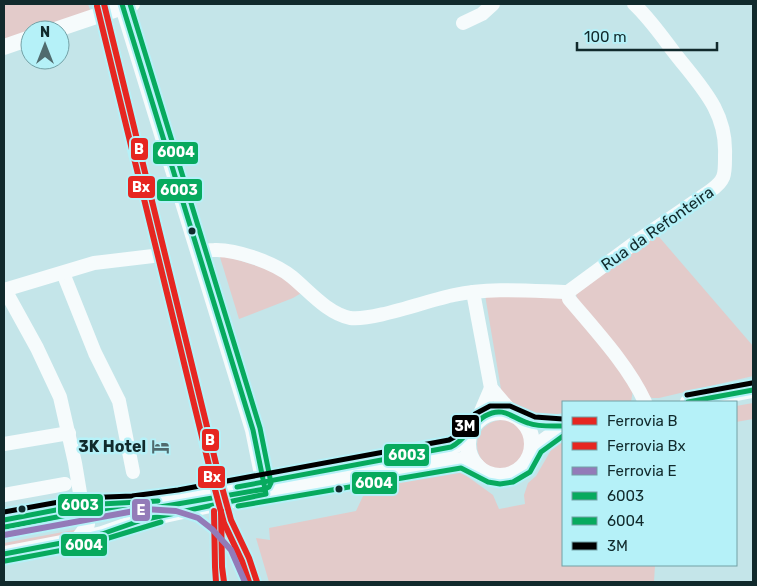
<svg xmlns="http://www.w3.org/2000/svg" width="757" height="586" viewBox="0 0 757 586" font-family="Rubik,sans-serif">
  <style>
    .green { fill: #e3cbca }
    .lines { fill: none; stroke-linecap: round; stroke-linejoin: round }
    .minor { stroke: #f6fbfc; stroke-width: 14 }
    .major { stroke: #f6fbfc; stroke-width: 16 }
    .bus-1-casing { stroke: #b5f1f8; stroke-width: 9 }
    .bus-2-casing { stroke: #b5f1f8; stroke-width: 9 }
    .bus-3-casing { stroke: #b5f1f8; stroke-width: 9 }
    .bus-1 { stroke: #07aa5e; stroke-width: 5 }
    .bus-2 { stroke: #07aa5e; stroke-width: 5 }
    .bus-3 { stroke: #000; stroke-width: 5 }
    .rail-1-casing { stroke: #b5f1f8; stroke-width: 10 }
    .rail-2-casing { stroke: #b5f1f8; stroke-width: 10 }
    .rail-3-casing { stroke: #b5f1f8; stroke-width: 10 }
    .rail-1 { stroke: #e62621; stroke-width: 6 }
    .rail-2 { stroke: #e62621; stroke-width: 6 }
    .rail-3 { stroke: #937bb8; stroke-width: 6 }
    .bus-dot { fill: #112a2c; stroke: #b5f1f8; stroke-width: 2 }
    .labels { text-anchor: middle; stroke-width: 5; stroke-linejoin: round; paint-order: stroke }
    .street-label { font-size: 16px; fill: #112a2c; stroke: #b5f1f8 }
    .poi-label { font-size: 16px; font-weight: bold; fill: #112a2c; stroke: #b5f1f8; text-anchor: end }
    .line-badge { stroke: #b5f1f8; stroke-width: 2 }
    .badge-label { font-size: 14px; text-anchor: middle; font-weight: bold; fill: #fff }
  </style>
  <rect width="100%" height="100%" fill="#c4e5e9"/>
  <g class="green">
    <polygon points="4,4 88,4 91,13 44,30 30,30 30,34 4,42"/>
    <polygon points="654,231 753,346 753,376 659,398 652,398 647,395 577,298 576,294"/>
    <polygon points="219,254 280,273 303,292 293,298 239,319"/>
    <polygon points="564,293 633,390 631,402 563,402 563,413 535,418 502,395 485,295"/>
    <polygon points="753,403 753,419 736,422 736,406"/>
    <circle cx="502" cy="445" r="25"/>
    <polygon points="563,440 563,565 655,565 654,582 269,582 256,538 270,540 269,528 356,511 364,494 371,490 450,470 464,474 493,495 499,509 525,504 524,495 528,483 536,476 554,445"/>
    <polygon points="74,513 82,518 78,535 4,549 4,543 79,529 76,518 4,531 4,525"/>
  </g>
  <g class="lines">
    <g class="minor">
      <polyline points="463,23 482,14 493,4"/>
      <path d="M199,254C203,252 209,250 214,250C236,249 275,263 292,277C310,292 327,313 350,318C373,321 429,300 454,295C490,287 532,291 568,292"/>
      <polyline points="63,273 95,353 119,401 133,472"/>
      <polyline points="4,290 94,263 153,256"/>
      <polyline points="5,290 37,348 60,397 75,463 82,505"/>
      <polyline points="473,292 491,388 515,416"/>
      <path d="M568,292L640,239L710,191C726,180 725,174 725,155C727,110 699,85 673,51C661,35 649,18 634,4"/>
      <path d="M568,292L569,299C595,330 628,365 645,402"/>
      <polyline points="476,423 491,388"/>
      <polyline points="4,444 69,433"/>
      <polyline points="4,495 65,484"/>
    </g>
    <g class="major">
      <polyline points="122,4 253,430 266,494"/>
      <polyline points="55,30 132,4"/>
      <polyline points="4,47 30,38"/>
      <polyline points="688,402 753,390"/>
      <circle cx="500" cy="444" r="32"/>
      <polyline points="532,452 541,443 563,427"/>
      <path d="M4,520L82,505L133,503L179,497L451,447C460,444 465,440 471,432"/>
      <path d="M77,540C90,526 89,523 82,505"/>
      <polyline points="4,554 77,540 102,534 142,520 246,497 441,463 462,460 477,466"/>
    </g>
    <defs>
      <g id="bus-1">
        <polyline points="688,402 753,390"/>
        <path d="M237,487L451,447C466,440 471,424 485,416C504,405 513,419 528,423C539,427 551,426 563,426"/>
        <polyline points="4,520 82,505 158,501"/>
        <polyline points="4,554 77,540 102,534 142,520 266,494 253,430 122,4"/>
      </g>
      <g id="bus-2">
        <polyline points="238,506 461,468 488,482 500,484 513,482 530,472 541,452 563,436"/>
        <polyline points="5,527 83,512 154,508 265,489 269,487 271,483 260,428 130,4"/>
        <polyline points="5,561 79,547 161,522"/>
      </g>
      <g id="bus-3">
        <polyline points="687,395 752,383"/>
        <polyline points="4,512 81,498 132,496 178,490 449,440 458,435 475,414 490,406 510,406 535,417 563,419"/>
      </g>
    </defs>
    <use href="#bus-1" class="bus-1-casing"/>
    <use href="#bus-2" class="bus-2-casing"/>
    <use href="#bus-3" class="bus-3-casing"/>
    <use href="#bus-1" class="bus-1"/>
    <use href="#bus-2" class="bus-2"/>
    <use href="#bus-3" class="bus-3"/>
    <defs>
      <g id="rail-1">
        <polyline points="104,4 220,480 231,520 249,558 257,582"/>
        <polyline points="221,511 222,567 224,582"/>
      </g>
      <g id="rail-2">
        <polyline points="97,6 213,482 224,523 242,561 249,582"/>
        <polyline points="214,511 215,567 216,582"/>
      </g>
      <polyline id="rail-3" points="4,535 145,509 176,511 198,518 212,529 231,550 245,582"/>
    </defs>
    <use href="#rail-1" class="rail-1-casing"/>
    <use href="#rail-2" class="rail-2-casing"/>
    <use href="#rail-3" class="rail-3-casing"/>
    <use href="#rail-1" class="rail-1"/>
    <use href="#rail-2" class="rail-2"/>
    <use href="#rail-3" class="rail-3"/>
  </g>
  <defs>
    <symbol id="hotel-bare" viewBox="-9 -9 18 18"><path d="M-6-4.5h1.5V1H6V5H4.5V3h-9V5H-6ZM-4 0a1.8 1.8 0 1 1 3.6 0ZM.5 0V-2.5h3Q6-2.5 6 0Z" fill="#506b6e" stroke="#b5f1f8" stroke-width="2.5" paint-order="stroke"/></symbol>
  </defs>
  <g fill-rule="evenodd">
    <use href="#hotel-bare" x="148" y="434" width="25" height="25"/>
  </g>
  <g class="bus-dot">
    <circle cx="192" cy="231" r="4.5"/>
    <circle cx="339" cy="489" r="4.5"/>
    <circle cx="22" cy="509" r="4.5"/>
  </g>
  <g class="labels">
    <g class="street-label">
      <text transform="translate(657 228) rotate(-35)" y="6">Rua da Refonteira</text>
    </g>
    <g class="poi-label">
      <text x="146" y="452">3K Hotel</text>
    </g>
  </g>
  <g class="line-badge">
    <rect x="130" y="137" width="19" height="24" rx="5" fill="#e62621"/>
    <rect x="152" y="141" width="47" height="24" rx="5" fill="#07aa5e"/>
    <rect x="127" y="175" width="29" height="24" rx="5" fill="#e62621"/>
    <rect x="156" y="178" width="47" height="24" rx="5" fill="#07aa5e"/>
    <rect x="451" y="414" width="29" height="24" rx="5" fill="#000"/>
    <rect x="201" y="428" width="19" height="24" rx="5" fill="#e62621"/>
    <rect x="383" y="443" width="47" height="24" rx="5" fill="#07aa5e"/>
    <rect x="197" y="465" width="29" height="24" rx="5" fill="#e62621"/>
    <rect x="351" y="471" width="47" height="24" rx="5" fill="#07aa5e"/>
    <rect x="57" y="493" width="47" height="24" rx="5" fill="#07aa5e"/>
    <rect x="131" y="498" width="20" height="24" rx="5" fill="#937bb8"/>
    <rect x="60" y="533" width="48" height="24" rx="5" fill="#07aa5e"/>
  </g>
  <g class="badge-label">
    <text x="139" y="154">B</text>
    <text x="176" y="157">6004</text>
    <text x="141" y="192">Bx</text>
    <text x="179" y="195">6003</text>
    <text x="465" y="431">3M</text>
    <text x="210" y="445">B</text>
    <text x="407" y="460">6003</text>
    <text x="212" y="482">Bx</text>
    <text x="374" y="488">6004</text>
    <text x="80" y="510">6003</text>
    <text x="141" y="515">E</text>
    <text x="84" y="550">6004</text>
  </g>
  <rect width="757" height="586" fill="none" stroke="#112a2c" stroke-width="10"/>
  <rect x="562" y="401" width="175" height="165" fill="#b5f1f8" stroke="#73a1a6"/>
  <rect x="572" y="417" width="25" height="8" fill="#e62621" stroke="#73a1a6"/>
  <text x="607" y="426" font-size="15" fill="#112a2c">Ferrovia B</text>
  <rect x="572" y="442" width="25" height="8" fill="#e62621" stroke="#73a1a6"/>
  <text x="607" y="451" font-size="15" fill="#112a2c">Ferrovia Bx</text>
  <rect x="572" y="467" width="25" height="8" fill="#937bb8" stroke="#73a1a6"/>
  <text x="607" y="476" font-size="15" fill="#112a2c">Ferrovia E</text>
  <rect x="572" y="492" width="25" height="8" fill="#07aa5e" stroke="#73a1a6"/>
  <text x="607" y="501" font-size="15" fill="#112a2c">6003</text>
  <rect x="572" y="517" width="25" height="8" fill="#07aa5e" stroke="#73a1a6"/>
  <text x="607" y="526" font-size="15" fill="#112a2c">6004</text>
  <rect x="572" y="542" width="25" height="8" fill="#000000" stroke="#73a1a6"/>
  <text x="607" y="551" font-size="15" fill="#112a2c">3M</text>
  <g transform="translate(45 45)"><circle r="24" fill="#b5f1f8" stroke="#73a1a6"/>
  <path d="M0-4L9 19L0 12L-9 19Z" fill="#506b6e"/>
  <text y="-8" font-size="14" font-weight="bold" text-anchor="middle" fill="#112a2c">N</text>
  </g>
  <path d="M577 42v8h140v-8" fill="none" stroke="#112a2c" stroke-width="2.5"/>
  <text x="584" y="42" font-size="15" fill="#112a2c" stroke="#b5f1f8" stroke-width="4" paint-order="stroke">100 m</text>
</svg>
